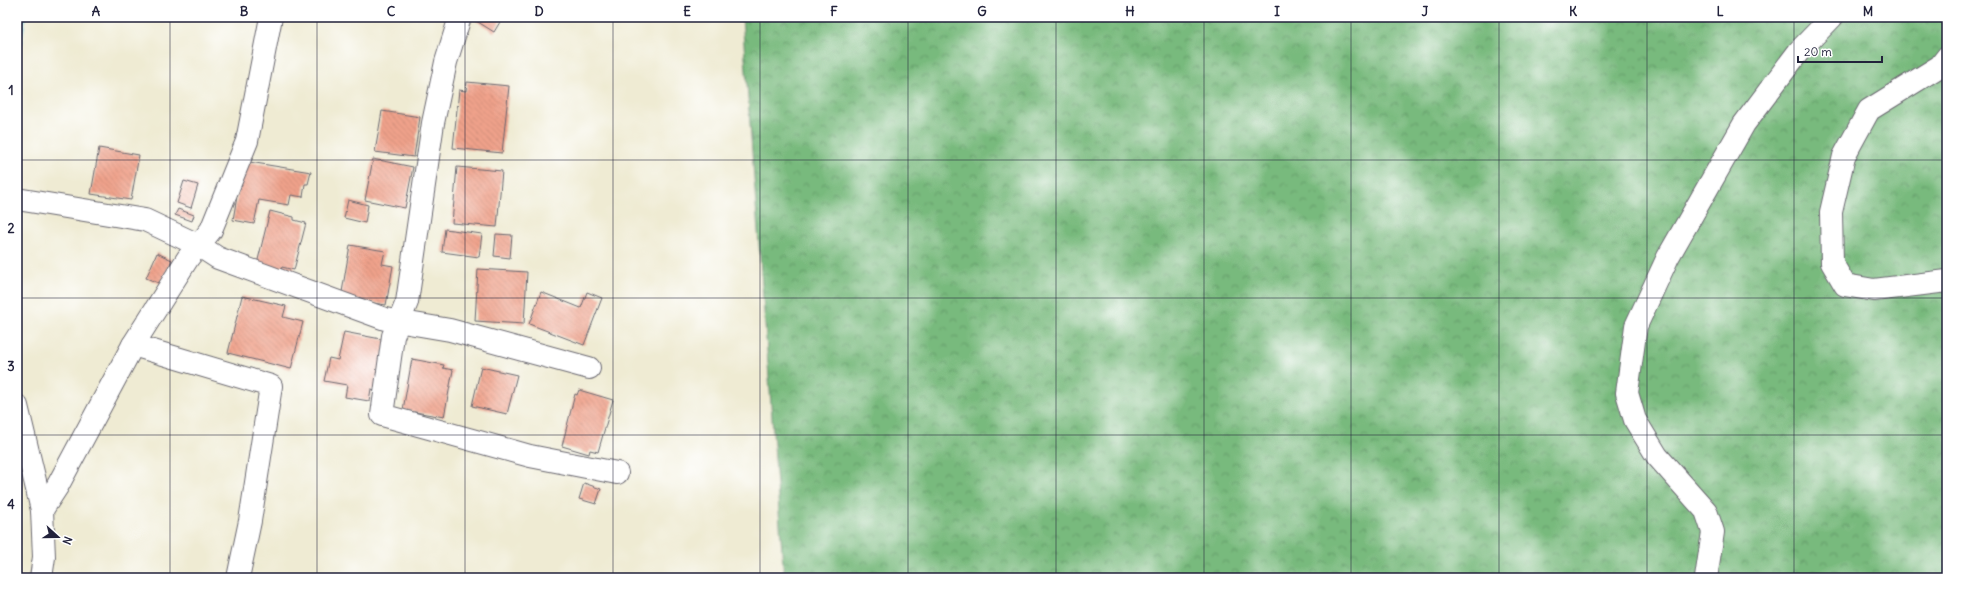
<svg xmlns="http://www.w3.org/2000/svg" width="1964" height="595" viewBox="0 0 1964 595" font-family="Delius,sans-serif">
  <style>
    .forest { fill: url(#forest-crowns); stroke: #4d6e5c }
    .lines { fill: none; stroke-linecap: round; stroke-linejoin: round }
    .stream { stroke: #51bbcd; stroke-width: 8 }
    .building { fill: url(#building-back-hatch) }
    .minor-casing { stroke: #6a6870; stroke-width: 24 }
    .minor { stroke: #fff; stroke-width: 22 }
    .grid { fill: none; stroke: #22223b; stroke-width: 1; stroke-opacity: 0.55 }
    .neatline { fill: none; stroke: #22223b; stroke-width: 1.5 }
    .grid-label { font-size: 13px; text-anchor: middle; font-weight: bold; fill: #22223b }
  </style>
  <defs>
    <pattern id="forest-crowns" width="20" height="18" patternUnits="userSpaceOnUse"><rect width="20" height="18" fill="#78ba7d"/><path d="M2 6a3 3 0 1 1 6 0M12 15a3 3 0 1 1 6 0" fill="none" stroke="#629768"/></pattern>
    <pattern id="building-back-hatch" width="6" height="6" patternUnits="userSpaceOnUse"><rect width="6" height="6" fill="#f0a28b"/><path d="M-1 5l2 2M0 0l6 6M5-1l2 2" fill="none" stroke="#c28473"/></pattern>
  </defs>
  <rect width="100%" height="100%" fill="#fff"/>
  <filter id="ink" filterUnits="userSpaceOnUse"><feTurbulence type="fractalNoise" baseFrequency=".025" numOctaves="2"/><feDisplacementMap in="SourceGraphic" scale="8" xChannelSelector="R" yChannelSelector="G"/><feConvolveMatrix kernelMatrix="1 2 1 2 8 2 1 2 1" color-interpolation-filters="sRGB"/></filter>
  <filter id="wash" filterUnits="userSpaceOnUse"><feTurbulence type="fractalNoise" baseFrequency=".012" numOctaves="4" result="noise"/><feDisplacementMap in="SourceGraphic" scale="16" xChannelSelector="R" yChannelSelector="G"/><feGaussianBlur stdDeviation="0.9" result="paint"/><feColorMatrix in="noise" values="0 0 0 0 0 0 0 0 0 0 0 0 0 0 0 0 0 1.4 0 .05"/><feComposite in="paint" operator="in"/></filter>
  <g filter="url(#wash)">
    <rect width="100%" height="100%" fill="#efebd3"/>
    <polygon class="forest" points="742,17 1947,17 1947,578 784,578"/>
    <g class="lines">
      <polyline class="stream" points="17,49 22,17"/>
    </g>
    <g id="blocks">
      <g class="building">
        <polygon points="470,17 503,17 494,32"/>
        <polygon points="467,82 509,86 502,153 453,148 459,90 466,91"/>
        <polygon points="382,111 420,117 414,157 375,152"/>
        <polygon points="99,148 139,155 131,200 91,194"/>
        <polygon points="373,159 413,167 405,208 365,200"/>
        <polygon points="243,161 311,172 308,184 305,184 303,197 291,195 289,205 259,200 254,224 233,220"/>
        <polygon points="457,167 502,171 497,227 452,223"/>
        <polygon points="184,181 198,185 191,208 177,203"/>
        <polygon points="348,200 368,205 365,223 344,218"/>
        <polygon points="178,209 194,215 192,221 175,215"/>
        <polygon points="270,211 294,217 294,220 306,223 294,270 282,267 281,270 257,264"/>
        <polygon points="445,229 482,234 479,257 442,252"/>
        <polygon points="496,234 512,235 510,258 494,256"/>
        <polygon points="350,245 385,251 382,264 393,266 386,305 341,298"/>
        <polygon points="157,253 172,260 161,284 146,278"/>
        <polygon points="478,269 527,272 524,324 475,321"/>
        <polygon points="541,292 581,308 587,292 602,298 584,345 529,324"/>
        <polygon points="242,296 286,306 283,317 303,322 291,369 228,353"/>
        <polygon points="344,332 386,340 376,390 371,389 369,401 345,397 347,385 324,381 329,358 338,360"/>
        <polygon points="412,359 444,365 443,368 453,370 444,417 403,410"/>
        <polygon points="481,367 517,375 507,414 472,406"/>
        <polygon points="579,390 613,400 598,452 590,450 589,454 562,446 575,394 577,395"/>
        <polygon points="584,483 601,489 596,504 579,499"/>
      </g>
    </g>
  </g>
  <g filter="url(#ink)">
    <use href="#blocks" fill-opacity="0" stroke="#6a6870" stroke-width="1"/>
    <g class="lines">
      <defs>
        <g id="minor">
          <polyline points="460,17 446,62 433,123 407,302 393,336 382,415 530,456 617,473"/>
          <polyline points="1947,57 1940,66 1869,110 1844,156 1831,212 1832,263 1845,285 1874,290 1947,281"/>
          <polyline points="17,199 145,220 198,245 218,258 385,319 450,330 589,368"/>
          <polyline points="133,345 271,386 250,521 238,578"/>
          <polyline points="17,406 42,510 44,557 41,578"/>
          <polyline points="42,510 57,487 133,345 188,258 211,230 247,141 271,17"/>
          <polyline points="1706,578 1713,532 1706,511 1657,456 1635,420 1627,393 1636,326 1668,257 1744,124 1799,51 1832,17"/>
        </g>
      </defs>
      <use href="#minor" class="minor-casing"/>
      <use href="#minor" class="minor"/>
    </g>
  </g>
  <path class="grid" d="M170,17V578M317,17V578M465,17V578M613,17V578M760,17V578M908,17V578M1056,17V578M1204,17V578M1351,17V578M1499,17V578M1647,17V578M1794,17V578M17,160H1947M17,298H1947M17,435H1947"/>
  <rect width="1964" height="595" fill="none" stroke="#fff" stroke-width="44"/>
  <g transform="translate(58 537) rotate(111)" stroke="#ffffff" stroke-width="3" paint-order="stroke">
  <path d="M0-3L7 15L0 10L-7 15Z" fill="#22223b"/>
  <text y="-6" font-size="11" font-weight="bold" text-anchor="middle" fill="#22223b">N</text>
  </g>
  <path d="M1798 56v6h84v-6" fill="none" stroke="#22223b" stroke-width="2"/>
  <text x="1804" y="56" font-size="12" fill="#22223b" stroke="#ffffff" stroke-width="3" paint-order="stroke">20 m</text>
  <rect x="22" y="22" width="1920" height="551" class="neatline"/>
  <g class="grid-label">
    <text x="96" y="16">A</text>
    <text x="244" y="16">B</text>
    <text x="391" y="16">C</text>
    <text x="539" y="16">D</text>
    <text x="687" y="16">E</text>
    <text x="834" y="16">F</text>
    <text x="982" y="16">G</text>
    <text x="1130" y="16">H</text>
    <text x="1277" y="16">I</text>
    <text x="1425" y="16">J</text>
    <text x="1573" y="16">K</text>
    <text x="1720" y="16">L</text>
    <text x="1868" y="16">M</text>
    <text x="11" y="95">1</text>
    <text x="11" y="233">2</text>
    <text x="11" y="371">3</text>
    <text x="11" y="509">4</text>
  </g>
</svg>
